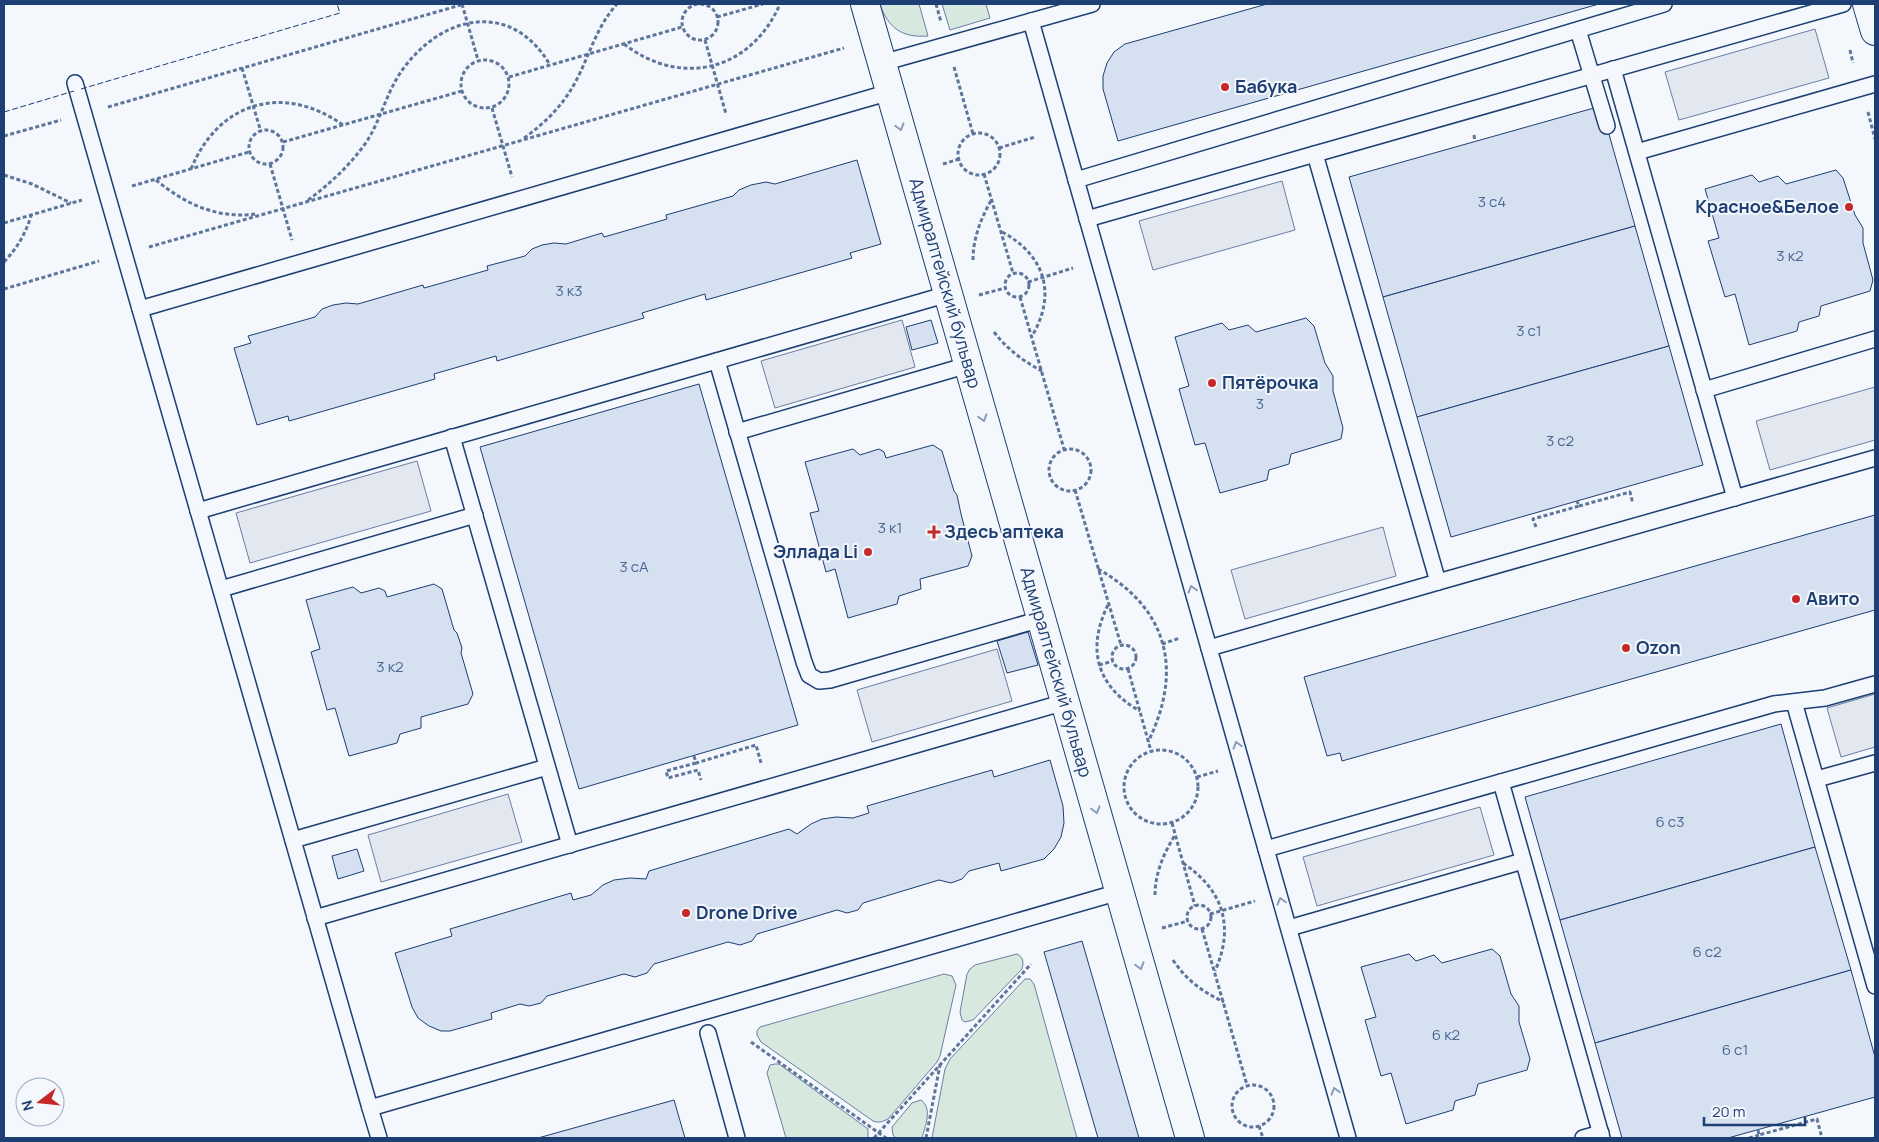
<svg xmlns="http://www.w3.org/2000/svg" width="1879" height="1142" viewBox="0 0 1879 1142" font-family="Manrope,sans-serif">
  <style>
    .green { fill: #d7e8df; stroke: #687fa3 }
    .parking { fill: #e3e8f0; stroke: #687fa3 }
    .building { fill: #d5e0f0; stroke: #1d3f73 }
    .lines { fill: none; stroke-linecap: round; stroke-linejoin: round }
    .service-casing { stroke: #1d3f73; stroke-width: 18 }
    .minor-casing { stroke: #1d3f73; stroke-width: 30 }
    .path { stroke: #5e769c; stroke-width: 3; stroke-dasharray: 4 2.5; stroke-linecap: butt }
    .service { stroke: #f4f7fb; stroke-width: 15 }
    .minor { stroke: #f4f7fb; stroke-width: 28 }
    .fence { stroke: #1d3f73; stroke-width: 1; stroke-dasharray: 6 2.5; stroke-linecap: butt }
    .oneway { stroke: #889bb7 }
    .poi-dot { fill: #c62828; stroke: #f4f7fb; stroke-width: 2 }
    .labels { text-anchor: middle; stroke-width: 4; stroke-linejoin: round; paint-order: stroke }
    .number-label { font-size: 15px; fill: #4b6792 }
    .poi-label { font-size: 18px; font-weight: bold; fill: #1d3f73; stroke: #f4f7fb; text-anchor: start }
    .street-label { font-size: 18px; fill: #1d3f73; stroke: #f4f7fb }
  </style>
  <rect width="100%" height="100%" fill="#f4f7fb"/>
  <g class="green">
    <path d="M880,4H919L928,36C902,38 888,28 880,4Z"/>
    <polygon points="942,4 986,4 990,18 950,30"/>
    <path d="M1017,954C1023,957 1024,962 1022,969L973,1020L965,1022L962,1020L960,1012L967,974L970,969L975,965Z"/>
    <path d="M944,974L952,976L956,985L940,1056L937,1062L888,1119C882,1122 879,1123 873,1121L761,1042L757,1035V1031L760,1027Z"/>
    <polygon points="1025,979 1030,979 1034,984 1077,1138 932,1138 945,1069 950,1059"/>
    <polygon points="775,1064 779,1064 868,1129 868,1138 786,1138 767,1073 770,1065"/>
    <path d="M921,1100C933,1109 925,1126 922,1138H896L893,1135L892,1127L912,1103Z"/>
  </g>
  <g class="parking">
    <polygon points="1815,29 1829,78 1679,120 1665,72"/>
    <polygon points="1282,181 1295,230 1153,270 1139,221"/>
    <polygon points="902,320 915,367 775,408 761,361"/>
    <polygon points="1875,387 1875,440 1770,470 1756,421"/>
    <polygon points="417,461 431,511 250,563 236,513"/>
    <polygon points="1383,527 1396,576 1245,619 1231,570"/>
    <polygon points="997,649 1012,701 872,742 857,690"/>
    <polygon points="1875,694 1875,747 1841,757 1827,708"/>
    <polygon points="508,794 522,842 381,882 368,835"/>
    <polygon points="1480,807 1494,855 1317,906 1303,857"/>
  </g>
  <g class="building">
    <polygon points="1267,4 1599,4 1118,141 1103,89 1103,76 1107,63 1114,52 1125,44"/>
    <polygon points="1601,106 1635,226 1383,297 1349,177"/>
    <polygon points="857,160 881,244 850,253 852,258 706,300 705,294 642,313 644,318 497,361 496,356 434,374 435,379 289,421 288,416 257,425 234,348 251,343 248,336 315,317 322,309 333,305 346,303 358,304 423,285 424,288 488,270 487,266 525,256 532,249 542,245 554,243 566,244 602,233 604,237 667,219 666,215 733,196 739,190 751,185 766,182 775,184"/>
    <polygon points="1836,170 1843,178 1855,215 1863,228 1863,243 1873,280 1870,291 1821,306 1819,316 1799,322 1797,331 1749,345 1735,294 1725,297 1708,241 1719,238 1705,189 1752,175 1759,182 1778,176 1786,184"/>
    <polygon points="1635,226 1669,346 1417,417 1383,297"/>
    <polygon points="1306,318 1314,326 1325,363 1333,376 1333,391 1343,428 1341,439 1291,454 1289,464 1269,470 1267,480 1220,493 1205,443 1195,445 1179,389 1189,386 1175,337 1222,323 1229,330 1248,325 1256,332"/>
    <polygon points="931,320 938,343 912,350 906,327"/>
    <polygon points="1669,346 1703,465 1451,537 1417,417"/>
    <polygon points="699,384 798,725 579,789 480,447"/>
    <polygon points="933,445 942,451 954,491 957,495 961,514 972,556 968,566 920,579 921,589 899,596 897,604 848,618 835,569 826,572 810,513 819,511 805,462 853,449 860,455 879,449 884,452 886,458"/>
    <polygon points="1875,515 1875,610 1342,761 1340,753 1327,756 1304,677"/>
    <polygon points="434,584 442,589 454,630 457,633 462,648 461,653 473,694 468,704 421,717 421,728 400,734 397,743 349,756 335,708 327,710 311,652 320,649 306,600 353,587 361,593 379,588 385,591 387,597"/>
    <polygon points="1028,632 1038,665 1007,673 997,641"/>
    <polygon points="1781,724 1815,847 1560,920 1525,797"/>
    <polygon points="1050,760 1063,806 1064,823 1061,837 1054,849 1044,859 1001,871 999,863 969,871 962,879 951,883 939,880 863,903 858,910 847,913 837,910 757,934 752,941 740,945 728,942 654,964 647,973 635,977 624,974 547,996 541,1003 529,1006 520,1004 491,1013 492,1019 450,1031 441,1031 429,1026 418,1018 412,1007 395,953 452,936 450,929 571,893 573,900 591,895 603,885 614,880 630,878 646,879 649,871 789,829 797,834 811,824 822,819 836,817 853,818 869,813 867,806 992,770 994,777"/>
    <polygon points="1815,847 1851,970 1595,1043 1560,920"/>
    <polygon points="357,849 364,871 338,879 332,856"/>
    <polygon points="1082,941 1139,1138 1098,1138 1044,952"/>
    <polygon points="1492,949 1500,956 1511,994 1519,1006 1519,1022 1530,1059 1527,1070 1478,1084 1475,1095 1455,1101 1453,1110 1406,1124 1391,1073 1381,1076 1365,1020 1376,1017 1361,967 1409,954 1416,961 1434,955 1442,963"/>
    <polygon points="1851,970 1875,1057 1875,1097 1728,1138 1622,1138 1595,1043"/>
    <polygon points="674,1100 685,1138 538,1138"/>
  </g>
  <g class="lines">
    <defs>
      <g id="service">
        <polyline points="1843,4 1315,154 1438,582 1875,458"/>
        <polyline points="1031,21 1348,1138"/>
        <polyline points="1578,30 1607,126"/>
        <polyline points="882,63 1092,4"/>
        <polyline points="1613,69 1735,498"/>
        <polyline points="75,83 140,309"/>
        <polyline points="890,92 140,309 370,1108 1119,892"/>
        <polyline points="1637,152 1875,84"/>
        <polyline points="1076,180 1664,4"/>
        <polyline points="1087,219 1315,154"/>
        <polyline points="717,361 804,662 809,675 819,681 830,680 1041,619"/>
        <polyline points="1704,390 1875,339"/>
        <polyline points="737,432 968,365"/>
        <polyline points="452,437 570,845"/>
        <polyline points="198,511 948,294"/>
        <polyline points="221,589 475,515"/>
        <polyline points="1209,648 1438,582"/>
        <polyline points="1794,702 1875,986"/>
        <polyline points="1817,779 1875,763"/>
        <polyline points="1501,782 1602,1138"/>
        <polyline points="293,840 547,767"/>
        <polyline points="1266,849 1774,704 1825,698 1875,684"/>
        <polyline points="315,918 1065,702"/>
        <polyline points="1289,928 1523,861"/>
        <polyline points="708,1033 737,1138"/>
        <polyline points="370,1108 379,1138"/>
        <polyline points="1583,1138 1601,1133"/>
      </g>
      <g id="minor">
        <polyline points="865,4 1190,1138"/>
        <polyline points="1867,4 1875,31"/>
      </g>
    </defs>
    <use href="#service" class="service-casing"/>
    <use href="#minor" class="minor-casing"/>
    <g class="path">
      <polyline points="462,4 478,60"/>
      <polyline points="936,4 941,22"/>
      <circle cx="700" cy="22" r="18"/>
      <polyline points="717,17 763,4"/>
      <polyline points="705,40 726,114"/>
      <path d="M624,44C681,88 751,71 780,4"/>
      <polyline points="1850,50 1853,63"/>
      <circle cx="485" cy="84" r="24"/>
      <polyline points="954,67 973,134"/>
      <polyline points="242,68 261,132"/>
      <polyline points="509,77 682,27"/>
      <polyline points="108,107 464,4"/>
      <polyline points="492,108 512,177"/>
      <polyline points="1868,112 1875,139"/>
      <circle cx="266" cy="147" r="17"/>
      <circle cx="979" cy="154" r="21"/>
      <polyline points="1474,135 1475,142"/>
      <polyline points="4,136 61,120"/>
      <path d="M524,138C548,121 566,102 579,75C591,50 598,25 617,4"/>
      <polyline points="283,142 462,91"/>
      <polyline points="999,148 1035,137"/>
      <polyline points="270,164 292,240"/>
      <polyline points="943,164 959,159"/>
      <path d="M191,169C219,101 284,83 343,125"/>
      <polyline points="984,174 1013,273"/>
      <polyline points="4,175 32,184 71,203"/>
      <path d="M156,180C185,204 217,219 256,214"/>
      <polyline points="132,186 249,152"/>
      <path d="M308,200C330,184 349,166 365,144C381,121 386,92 403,69C443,14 512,0 550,65"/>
      <polyline points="4,223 82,200"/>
      <path d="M1002,232C1045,255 1057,294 1032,336"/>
      <polyline points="149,247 844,48"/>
      <path d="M973,260C973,238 981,218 992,199"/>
      <path d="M4,262C17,248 25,235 31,216"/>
      <circle cx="1017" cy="285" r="12"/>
      <polyline points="1028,282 1073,268"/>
      <polyline points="4,289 99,261"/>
      <polyline points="979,295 1005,288"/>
      <polyline points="1020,297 1064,449"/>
      <path d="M994,332C1007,349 1023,361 1042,371"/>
      <circle cx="1070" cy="470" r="21"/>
      <polyline points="1075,490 1121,645"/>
      <polyline points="1579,506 1630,492 1632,500 1629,500"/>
      <polyline points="1536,527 1533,519 1579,506 1577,501"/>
      <path d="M1098,569C1169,609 1183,671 1148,742"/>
      <path d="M1108,605C1086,649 1097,687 1140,711"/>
      <polyline points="1162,644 1180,638"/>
      <circle cx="1124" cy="657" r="12"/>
      <polyline points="1099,665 1113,661"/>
      <polyline points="1128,669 1151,751"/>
      <circle cx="1161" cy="787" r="37"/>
      <polyline points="694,756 696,763 756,745 761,763"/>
      <polyline points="696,763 666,771 668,778 698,770 701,780"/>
      <polyline points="1197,777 1218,771"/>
      <polyline points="1172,823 1195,906"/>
      <path d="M1183,863C1223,890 1235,926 1215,971"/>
      <path d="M1155,895C1155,873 1164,853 1175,835"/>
      <circle cx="1199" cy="917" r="12"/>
      <polyline points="1210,914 1255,901"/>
      <polyline points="1162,928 1188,921"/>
      <polyline points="1202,929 1247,1085"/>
      <path d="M1173,960C1186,980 1203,992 1224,1002"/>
      <polyline points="751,1042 886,1138"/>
      <circle cx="1253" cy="1106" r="21"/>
      <polyline points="1259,1126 1263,1138"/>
      <polyline points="1758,1130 1759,1135 1817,1119 1822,1138"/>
      <polyline points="874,1138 1031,964"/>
      <polyline points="926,1138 940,1065"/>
      <polyline points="1749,1138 1759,1135"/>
    </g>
    <use href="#service" class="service"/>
    <use href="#minor" class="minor"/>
    <g class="fence">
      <polyline points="81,89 340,13 337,4"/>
      <polyline points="4,112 74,91"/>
    </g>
  </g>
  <defs><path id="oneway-chevron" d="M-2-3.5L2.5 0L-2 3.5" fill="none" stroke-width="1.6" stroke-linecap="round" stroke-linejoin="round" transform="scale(1.25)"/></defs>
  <g class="oneway">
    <use href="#oneway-chevron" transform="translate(900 127) rotate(74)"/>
    <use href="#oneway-chevron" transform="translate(983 418) rotate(74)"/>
    <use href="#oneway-chevron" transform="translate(1192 589) rotate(-106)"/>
    <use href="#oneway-chevron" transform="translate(1237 745) rotate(-106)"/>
    <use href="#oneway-chevron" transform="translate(1096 810) rotate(74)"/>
    <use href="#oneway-chevron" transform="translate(1281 901) rotate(-106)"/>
    <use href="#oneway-chevron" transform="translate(1140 966) rotate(74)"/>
    <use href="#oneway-chevron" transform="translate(1335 1091) rotate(-106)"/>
  </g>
  <g class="poi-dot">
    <circle cx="1225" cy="87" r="5"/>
    <circle cx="1849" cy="207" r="5"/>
    <circle cx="1212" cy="383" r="5"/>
    <path d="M931.5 524.5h5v5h5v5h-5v5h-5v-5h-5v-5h5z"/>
    <circle cx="868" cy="552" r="5"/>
    <circle cx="1796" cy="599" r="5"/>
    <circle cx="1626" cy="648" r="5"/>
    <circle cx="686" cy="913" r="5"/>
  </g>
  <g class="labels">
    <g class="number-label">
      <text x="1492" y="207">3 с4</text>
      <text x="1790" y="261">3 к2</text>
      <text x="569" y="296">3 к3</text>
      <text x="1529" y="336">3 с1</text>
      <text x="1260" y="409">3</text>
      <text x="1560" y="446">3 с2</text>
      <text x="890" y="533">3 к1</text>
      <text x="634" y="572">3 сА</text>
      <text x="390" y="672">3 к2</text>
      <text x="1670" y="827">6 с3</text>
      <text x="1707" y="957">6 с2</text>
      <text x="1446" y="1040">6 к2</text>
      <text x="1735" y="1055">6 с1</text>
    </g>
    <g class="poi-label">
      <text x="1235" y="93">Бабука</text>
      <text x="1839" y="213" text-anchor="end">Красное&amp;Белое</text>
      <text x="1222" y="389">Пятёрочка</text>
      <text x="944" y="538">Здесь аптека</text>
      <text x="858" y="558" text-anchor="end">Эллада Li</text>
      <text x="1806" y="605">Авито</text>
      <text x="1636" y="654">Ozon</text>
      <text x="696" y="919">Drone Drive</text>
    </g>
    <g class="street-label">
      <text transform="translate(945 283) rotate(74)" y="6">Адмиралтейский бульвар</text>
      <text transform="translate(1056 672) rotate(74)" y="6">Адмиралтейский бульвар</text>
    </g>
  </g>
  <rect width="1879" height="1142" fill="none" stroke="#1d3f73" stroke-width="10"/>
  <g transform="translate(40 1102) rotate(254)"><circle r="24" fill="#f4f7fb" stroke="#9eadc5"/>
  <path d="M0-4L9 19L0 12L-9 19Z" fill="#c62828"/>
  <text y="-8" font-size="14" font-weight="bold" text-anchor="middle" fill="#1d3f73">N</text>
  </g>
  <path d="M1704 1117v8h101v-8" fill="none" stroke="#1d3f73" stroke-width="2.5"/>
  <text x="1712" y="1117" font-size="15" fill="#1d3f73" stroke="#f4f7fb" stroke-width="4" paint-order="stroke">20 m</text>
</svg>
